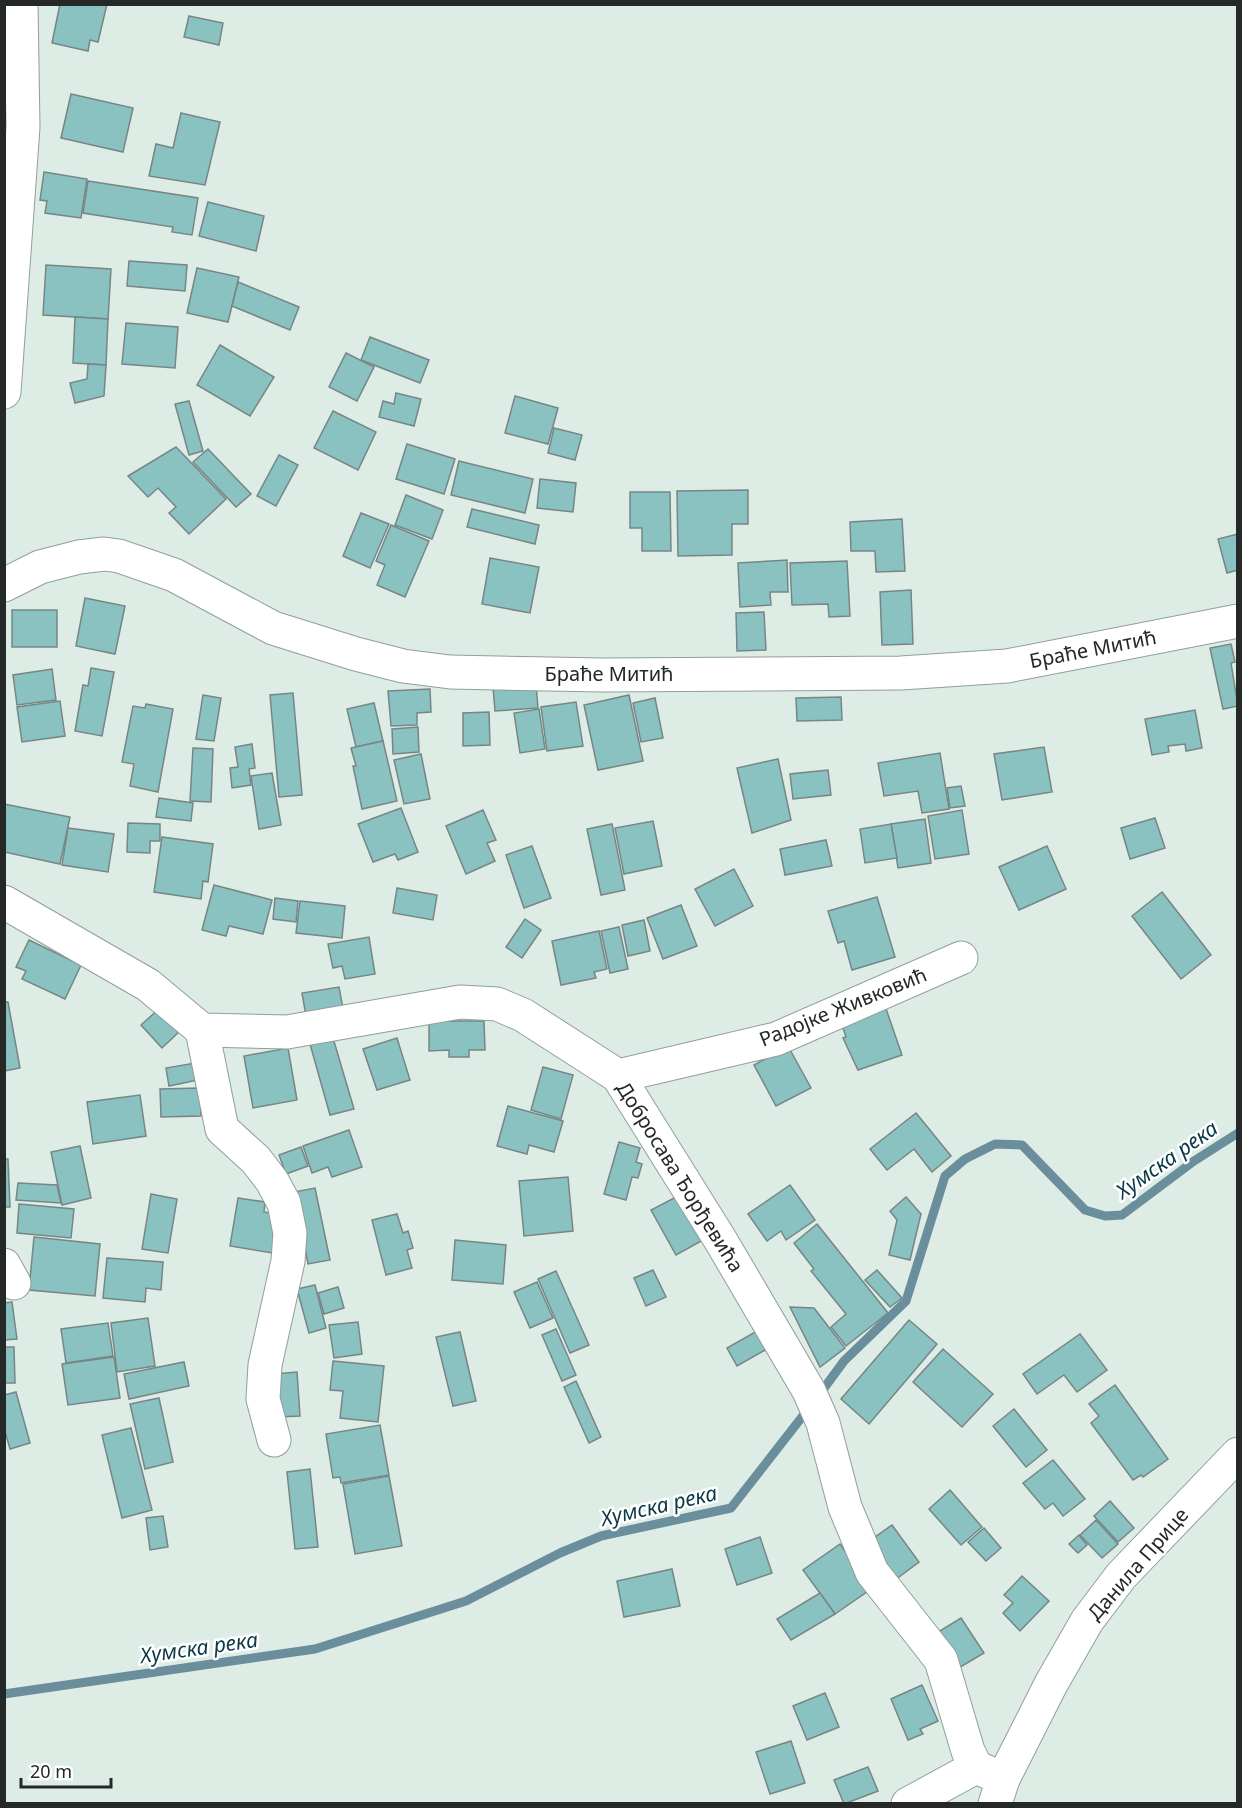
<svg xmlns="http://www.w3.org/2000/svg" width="1242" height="1808" viewBox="0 0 1242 1808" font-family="'Noto Sans',sans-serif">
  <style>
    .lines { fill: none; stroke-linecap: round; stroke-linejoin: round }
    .stream { stroke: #6a8e9b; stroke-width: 9 }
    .building { fill: #89c2c1; stroke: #778685; stroke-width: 1.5 }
    .street-casing { stroke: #919e99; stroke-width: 35 }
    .secondary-casing { stroke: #919e99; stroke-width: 35 }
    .street { stroke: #fff; stroke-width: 33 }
    .secondary { stroke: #fff; stroke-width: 33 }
    .labels { text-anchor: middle; stroke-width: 5; stroke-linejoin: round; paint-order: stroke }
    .street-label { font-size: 20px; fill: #242927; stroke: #fff }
    .water-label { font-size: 21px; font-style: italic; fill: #093846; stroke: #fff }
  </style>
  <rect width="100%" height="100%" fill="#deece6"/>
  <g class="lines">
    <g class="stream">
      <polyline points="819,1395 844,1361 906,1301 945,1176 965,1159 995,1144 1022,1145 1085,1210 1105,1216 1122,1215 1194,1161 1238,1133"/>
      <polyline points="4,1694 315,1649 466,1601 560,1553 601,1536 731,1508 809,1408"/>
    </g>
  </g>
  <g class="building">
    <polygon points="60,4 107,4 98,42 90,40 88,51 52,43"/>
    <polygon points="189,16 223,23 219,45 184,37"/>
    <polygon points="71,94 133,108 123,152 61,138"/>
    <polygon points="181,113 220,122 205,185 149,176 156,144 173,148"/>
    <polygon points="44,172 87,179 81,218 45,213 47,201 40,200"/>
    <polygon points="88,181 198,198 192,235 172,232 173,227 83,213"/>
    <polygon points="208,202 264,216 256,251 199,236"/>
    <polygon points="129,261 187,265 185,291 127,286"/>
    <polygon points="46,265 111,269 108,319 43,315"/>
    <polygon points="197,268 239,277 228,322 187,313"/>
    <polygon points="238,282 299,307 290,330 232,306"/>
    <polygon points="75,317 108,319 106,365 73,363"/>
    <polygon points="126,323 178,327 175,368 122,364"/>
    <polygon points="370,337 429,360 420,383 361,360"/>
    <polygon points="220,345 274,377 250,416 197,385"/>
    <polygon points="346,353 374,367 357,401 329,387"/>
    <polygon points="88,364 106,365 104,396 75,403 70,383 87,379"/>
    <polygon points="396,393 421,399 414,426 379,417 383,401 394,404"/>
    <polygon points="515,396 558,408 548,444 505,433"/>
    <polygon points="189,401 203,451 189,455 175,404"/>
    <polygon points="333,411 376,432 358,470 314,448"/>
    <polygon points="554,428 582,435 575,460 548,453"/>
    <polygon points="407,444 455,459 444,494 396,479"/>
    <polygon points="176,447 226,499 189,534 169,513 176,507 158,488 148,497 128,476"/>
    <polygon points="208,449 251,494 236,507 193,462"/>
    <polygon points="279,455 298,465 276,506 257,496"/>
    <polygon points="459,461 533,479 525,513 451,495"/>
    <polygon points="540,479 576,483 573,512 537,508"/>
    <polygon points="748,490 748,524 732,524 732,555 678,556 677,491"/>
    <polygon points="630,492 670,492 671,551 642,551 642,528 630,528"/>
    <polygon points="406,495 443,510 432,539 395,525"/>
    <polygon points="472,509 539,525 535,544 467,527"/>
    <polygon points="361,513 389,524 370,568 343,556"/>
    <polygon points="902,519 905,571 876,572 875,551 851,551 850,522"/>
    <polygon points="391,525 429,541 405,597 377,585 385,565 376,561"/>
    <polygon points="1238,534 1238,570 1227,573 1218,539"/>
    <polygon points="490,558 539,567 530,613 482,604"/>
    <polygon points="787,560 788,592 770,592 771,605 740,607 738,563"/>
    <polygon points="847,561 850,616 829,617 828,604 792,605 790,563"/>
    <polygon points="911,590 913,644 882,645 880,592"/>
    <polygon points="85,598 125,606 115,654 76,646"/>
    <rect x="12" y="610" width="45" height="37"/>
    <polygon points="764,612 766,650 737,651 736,613"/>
    <polygon points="1231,644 1235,662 1231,663 1238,706 1223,709 1210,648"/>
    <polygon points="91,668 114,672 102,736 75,731 83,685 88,686"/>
    <polygon points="52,669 56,700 17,705 13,675"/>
    <polygon points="536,684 538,708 495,711 493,687"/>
    <polygon points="430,689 431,712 417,713 417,725 391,726 388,691"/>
    <polygon points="293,693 302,795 279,797 270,695"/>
    <polygon points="203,695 221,698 214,741 196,739"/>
    <polygon points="629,695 643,761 598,770 584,705"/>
    <polygon points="841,697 842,720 797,721 796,698"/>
    <polygon points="655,698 663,738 641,742 633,703"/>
    <polygon points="60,701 65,736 22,742 17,707"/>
    <polygon points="576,702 583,746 547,751 541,707"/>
    <polygon points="374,703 383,741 356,747 347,709"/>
    <polygon points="146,704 173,709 158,792 130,786 134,764 122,762 133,706 145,708"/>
    <polygon points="539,709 545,749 520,753 514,713"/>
    <polygon points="1195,710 1202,748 1186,751 1185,744 1168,746 1169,752 1152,755 1145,719"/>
    <polygon points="489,712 490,745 463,746 463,713"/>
    <polygon points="418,727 419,752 393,754 392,729"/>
    <polygon points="383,741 397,801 362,809 353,766 356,766 351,748"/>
    <polygon points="252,744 255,768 249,769 251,785 232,788 230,768 238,767 235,747"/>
    <polygon points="1044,747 1052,792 1002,800 994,754"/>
    <polygon points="193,748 213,749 211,802 190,801"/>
    <polygon points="940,753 949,809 922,813 918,791 884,796 878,763"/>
    <polygon points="421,754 430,799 404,804 394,760"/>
    <polygon points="778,759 791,820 752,833 737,768"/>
    <polygon points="828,770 831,795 793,799 790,774"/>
    <polygon points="272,773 281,825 259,829 251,776"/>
    <polygon points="961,786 965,806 950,808 947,788"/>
    <polygon points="159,798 193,803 191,821 156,817"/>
    <polygon points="4,804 70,817 60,864 4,852"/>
    <polygon points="401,808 418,852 398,860 395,854 373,862 358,824"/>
    <polygon points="483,810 496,840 487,843 495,861 466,874 446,826"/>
    <polygon points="962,810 969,854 935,859 928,816"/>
    <polygon points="1155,818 1165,848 1130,859 1121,828"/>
    <polygon points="925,819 931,863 898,868 891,824"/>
    <polygon points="653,821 662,866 624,874 615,828"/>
    <polygon points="128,823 160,824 160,841 150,841 150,853 127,852"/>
    <polygon points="612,824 625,890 601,895 587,829"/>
    <polygon points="891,824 897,858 865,863 860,829"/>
    <polygon points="68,828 114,834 108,872 62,865"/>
    <polygon points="162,837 213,844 208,882 203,881 201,899 154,892"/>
    <polygon points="826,840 832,866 785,875 780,849"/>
    <polygon points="532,846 551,898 524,908 506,855"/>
    <polygon points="1047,846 1066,889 1019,910 999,867"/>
    <polygon points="734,869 753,906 715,926 695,889"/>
    <polygon points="214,885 272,900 263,934 229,926 226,936 202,930"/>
    <polygon points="397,888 437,895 433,920 393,913"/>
    <polygon points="1162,892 1211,955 1181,979 1132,916"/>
    <polygon points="877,897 895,957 852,970 844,941 838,943 828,911"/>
    <polygon points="275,898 298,901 296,922 273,919"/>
    <polygon points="300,901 345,906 342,938 296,933"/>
    <polygon points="681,905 697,946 663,959 647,918"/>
    <polygon points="525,919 541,930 522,958 506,947"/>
    <polygon points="644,920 650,951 628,956 622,925"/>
    <polygon points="619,927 628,969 610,973 601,931"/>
    <polygon points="599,931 607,969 594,972 596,978 561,985 552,941"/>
    <polygon points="369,937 375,974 345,979 342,966 333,968 328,944"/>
    <polygon points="29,940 81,965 65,999 22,979 26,971 16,967"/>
    <polygon points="339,987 343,1009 306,1016 302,993"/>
    <polygon points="4,1002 8,1002 20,1068 4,1071"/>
    <polygon points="884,1003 902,1055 858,1070 843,1038 846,1037 840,1019"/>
    <polygon points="160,1008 181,1030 162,1048 141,1025"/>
    <polygon points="429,1021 484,1021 485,1050 469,1050 469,1057 449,1057 449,1050 429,1051"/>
    <polygon points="333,1038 354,1109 330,1115 310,1044"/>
    <polygon points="397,1038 410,1080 377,1090 363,1049"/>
    <polygon points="788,1046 811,1088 776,1106 754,1065"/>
    <polygon points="288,1048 297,1100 253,1108 244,1056"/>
    <polygon points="195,1063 198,1080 169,1086 166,1068"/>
    <polygon points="543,1067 573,1075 561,1119 531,1110"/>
    <polygon points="200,1088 201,1116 161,1117 160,1089"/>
    <polygon points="140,1095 146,1136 93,1144 87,1102"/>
    <polygon points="508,1106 563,1121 554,1152 529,1145 527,1154 497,1146"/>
    <polygon points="916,1113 951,1156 932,1172 914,1149 887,1170 870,1149"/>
    <polygon points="349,1130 362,1167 332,1177 328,1167 312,1173 303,1146"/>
    <polygon points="619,1142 640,1148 636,1162 642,1164 638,1178 632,1177 626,1200 604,1194"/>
    <polygon points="80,1146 91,1198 62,1205 51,1152"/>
    <polygon points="301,1147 308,1166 286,1174 279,1155"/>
    <polygon points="4,1159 8,1159 10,1207 4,1207"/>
    <polygon points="568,1177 573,1231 524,1236 519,1181"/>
    <polygon points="18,1183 57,1185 61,1203 16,1200"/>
    <polygon points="790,1185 815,1220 786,1240 781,1231 767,1241 748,1214"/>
    <polygon points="315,1188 330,1260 308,1264 294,1192"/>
    <polygon points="151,1194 177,1199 168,1253 142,1249"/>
    <polygon points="680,1195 705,1239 676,1255 651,1210"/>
    <polygon points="906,1197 921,1214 910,1260 889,1255 897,1220 890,1211"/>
    <polygon points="238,1198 265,1202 264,1212 282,1215 279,1254 230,1246"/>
    <polygon points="19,1204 74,1209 71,1238 17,1233"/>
    <polygon points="397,1214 403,1233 408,1231 413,1248 407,1250 412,1268 386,1275 372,1220"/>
    <polygon points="817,1224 888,1313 846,1346 831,1327 846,1314 811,1271 814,1269 794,1243"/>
    <polygon points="34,1237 100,1244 95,1296 29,1290"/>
    <polygon points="455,1240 506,1245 503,1284 452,1280"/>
    <polygon points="107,1258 163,1262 161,1290 146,1288 145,1302 103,1298"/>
    <polygon points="653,1270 666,1297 646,1306 634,1278"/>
    <polygon points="877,1270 902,1298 890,1307 865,1280"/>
    <polygon points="556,1271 589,1345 570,1353 538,1279"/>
    <polygon points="537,1282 553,1318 530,1328 514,1292"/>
    <polygon points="315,1285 326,1328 309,1333 297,1289"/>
    <polygon points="338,1287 344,1308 324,1314 318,1293"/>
    <polygon points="12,1302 17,1339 4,1340 4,1303"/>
    <polygon points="790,1307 814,1308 845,1348 820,1367"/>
    <polygon points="148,1318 155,1366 117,1372 111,1323"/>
    <polygon points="909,1320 937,1344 869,1424 841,1399"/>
    <polygon points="358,1322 362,1354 334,1358 329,1325"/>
    <polygon points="108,1323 113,1356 66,1363 61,1329"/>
    <polygon points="556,1329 576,1375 562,1381 542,1335"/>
    <polygon points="757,1331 767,1349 737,1366 727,1348"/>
    <polygon points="460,1332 476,1401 453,1406 436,1337"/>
    <polygon points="1080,1334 1107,1370 1077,1392 1064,1375 1037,1394 1023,1374"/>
    <polygon points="4,1347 14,1347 15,1383 4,1383"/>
    <polygon points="943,1349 993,1394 962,1427 913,1382"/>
    <polygon points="114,1357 120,1398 68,1405 62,1364"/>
    <polygon points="333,1361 384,1366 378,1422 340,1418 343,1391 330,1390"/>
    <polygon points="184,1362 189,1386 129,1399 124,1374"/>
    <polygon points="297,1372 300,1416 277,1417 274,1374"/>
    <polygon points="576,1381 601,1437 589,1443 564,1387"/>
    <polygon points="1115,1385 1168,1459 1143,1477 1141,1475 1133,1480 1091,1423 1099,1416 1089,1404"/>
    <polygon points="16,1392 30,1443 10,1449 4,1428 4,1395"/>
    <polygon points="159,1398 173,1462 145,1469 130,1404"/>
    <polygon points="1014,1409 1047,1450 1026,1467 993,1426"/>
    <polygon points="380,1425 389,1475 341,1483 340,1477 333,1478 326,1434"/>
    <polygon points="131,1428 152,1510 122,1518 102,1435"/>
    <polygon points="1053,1460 1085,1499 1063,1516 1053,1503 1045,1509 1023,1483"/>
    <polygon points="310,1469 318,1547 295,1549 287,1472"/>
    <polygon points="389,1476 402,1546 355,1554 343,1484"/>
    <polygon points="950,1490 982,1527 961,1545 929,1509"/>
    <polygon points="1110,1501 1134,1528 1118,1542 1094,1516"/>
    <polygon points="163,1516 168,1547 150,1550 146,1518"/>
    <polygon points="1096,1520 1118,1544 1102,1558 1080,1535"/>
    <polygon points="892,1525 919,1562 895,1580 868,1542"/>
    <polygon points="984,1528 1001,1548 986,1561 968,1542"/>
    <polygon points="1079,1535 1087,1545 1078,1553 1069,1544"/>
    <polygon points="760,1537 772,1573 737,1585 725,1549"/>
    <polygon points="840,1544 871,1589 835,1614 803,1570"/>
    <polygon points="672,1569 680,1606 624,1617 617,1581"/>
    <polygon points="1022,1576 1049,1601 1020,1631 1003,1613 1013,1603 1004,1595"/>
    <polygon points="820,1593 835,1614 791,1640 777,1619"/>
    <polygon points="961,1618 984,1653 957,1669 935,1634"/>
    <polygon points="922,1685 938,1721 920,1729 923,1734 908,1740 891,1699"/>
    <polygon points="825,1693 839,1727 807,1740 793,1706"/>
    <polygon points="791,1741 805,1783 770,1794 756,1752"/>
    <polygon points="868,1767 878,1791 844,1804 834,1780"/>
  </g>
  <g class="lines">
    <defs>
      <g id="street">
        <polyline points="4,392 23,127 21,4"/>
        <polyline points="4,585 40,567 79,557 104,554 119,556 174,575 273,628 356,654 403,666 450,672 603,675 901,673 1007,666 1238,621"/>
        <polyline points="4,902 148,985 202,1030 287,1032 460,1002 497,1004 523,1015 618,1076 721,1241 809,1391 823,1423 845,1507 872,1572 941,1660 968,1751 976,1767 1003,1779"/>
        <polyline points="202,1030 222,1129 256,1160 272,1181 284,1203 290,1233 288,1261 265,1365 263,1399 274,1440"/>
        <polyline points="618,1076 776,1039 961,958"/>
        <polyline points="4,1265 14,1283"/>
        <polyline points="908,1804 976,1767"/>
      </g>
      <polyline id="secondary" points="995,1804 1003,1779 1051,1684 1087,1621 1121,1576 1238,1454"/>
    </defs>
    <use href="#street" class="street-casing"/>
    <use href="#secondary" class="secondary-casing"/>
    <use href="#street" class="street"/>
    <use href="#secondary" class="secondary"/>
  </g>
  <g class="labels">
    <g class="street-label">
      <text transform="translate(1093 649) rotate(-11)" y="7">Браће Митић</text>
      <text x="609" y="681">Браће Митић</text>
      <text transform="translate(843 1007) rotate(-22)" y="7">Радојке Живковић</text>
      <text transform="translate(680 1177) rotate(58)" y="7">Добросава Ђорђевића</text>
      <text transform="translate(1138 1564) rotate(-49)" y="7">Данила Прице</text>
    </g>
    <g class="water-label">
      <text transform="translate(1167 1160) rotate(-35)" y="7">Хумска река</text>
      <text transform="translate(659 1506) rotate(-13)" y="7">Хумска река</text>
      <text transform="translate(199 1648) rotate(-8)" y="7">Хумска река</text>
    </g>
  </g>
  <rect width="1242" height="1808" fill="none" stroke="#242927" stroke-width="12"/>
  <path d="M21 1778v9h90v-9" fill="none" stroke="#242927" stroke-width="3"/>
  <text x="30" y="1778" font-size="18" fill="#242927" stroke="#ffffff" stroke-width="4.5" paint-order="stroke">20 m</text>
</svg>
